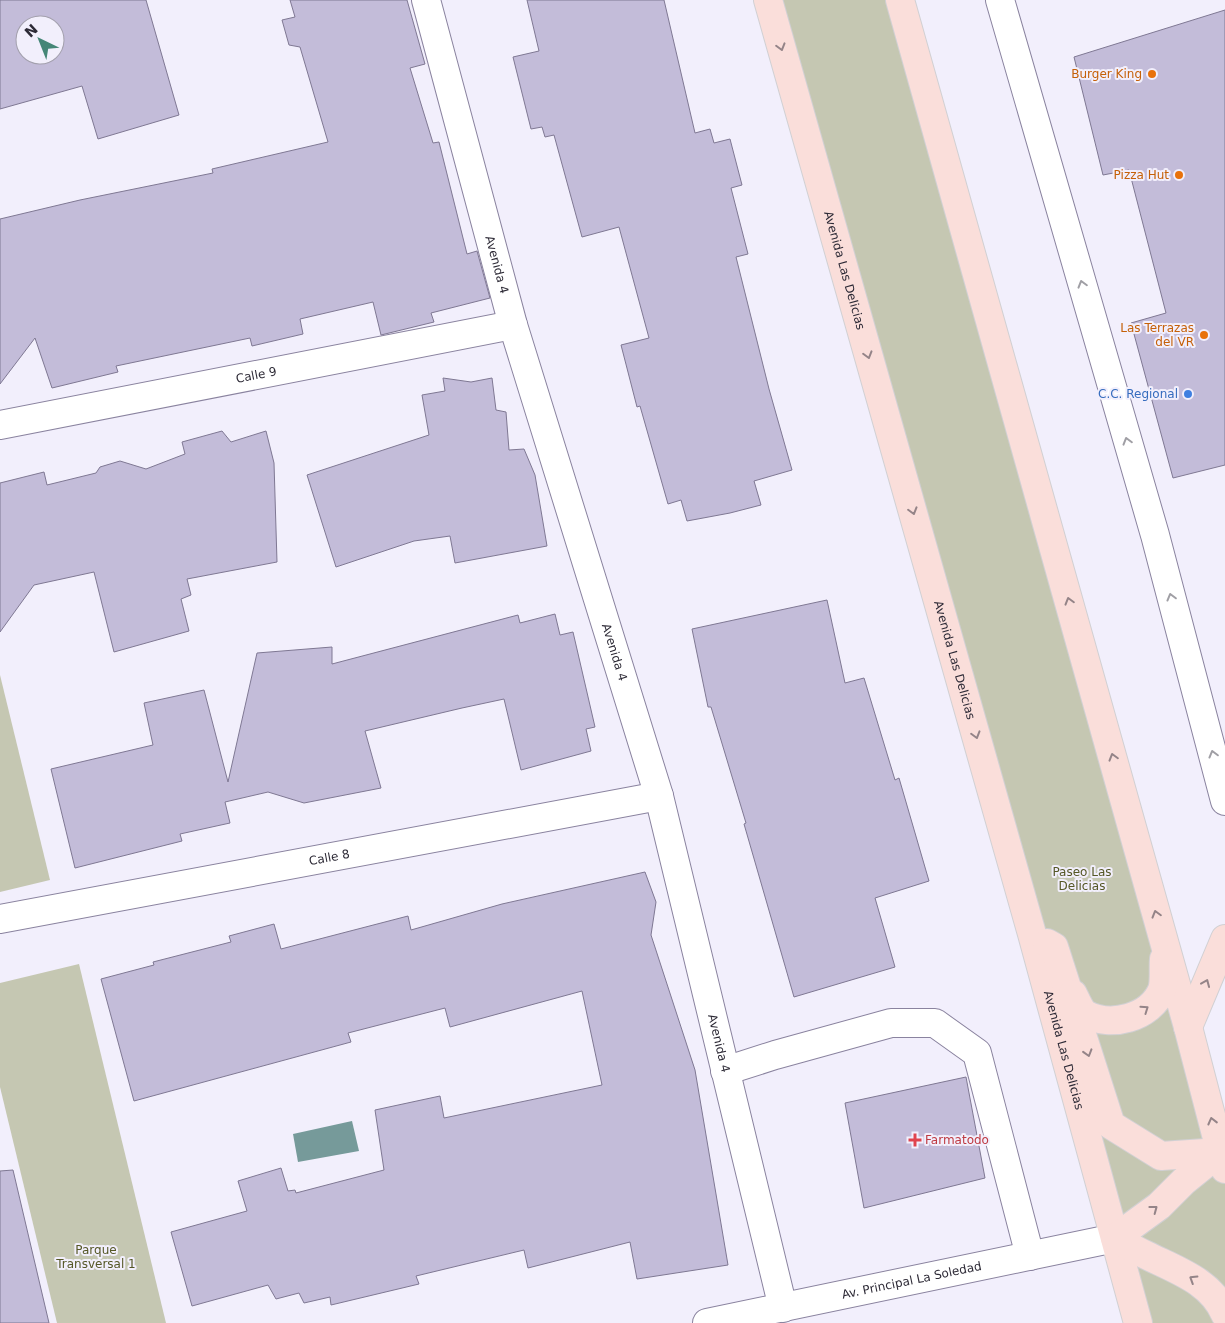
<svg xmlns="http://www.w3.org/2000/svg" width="1225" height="1323" viewBox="0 0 1225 1323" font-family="'DejaVu Sans',sans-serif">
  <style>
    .green { fill: #c5c7b2 }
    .water { fill: #769a9a }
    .building { fill: #c3bcd9; stroke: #7f7893; fill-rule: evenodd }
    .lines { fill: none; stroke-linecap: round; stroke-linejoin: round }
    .minor-casing { stroke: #8a839f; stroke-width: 30 }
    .major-casing { stroke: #d1d0d3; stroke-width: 30 }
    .minor { stroke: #fff; stroke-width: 28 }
    .major { stroke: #fadeda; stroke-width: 28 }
    .oneway { stroke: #948488 }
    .oneway2 { stroke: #a09fa5 }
    .food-dot { fill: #e8710a; stroke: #f2effc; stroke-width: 2 }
    .shop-dot { fill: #3f7fe0; stroke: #f2effc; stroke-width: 2 }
    .health-dot { fill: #e0444e; stroke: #f2effc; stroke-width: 2 }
    .labels { text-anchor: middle; stroke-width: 4; stroke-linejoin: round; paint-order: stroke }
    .food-label { font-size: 12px; fill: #c56008; stroke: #f2effc; text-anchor: end }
    .street-label { font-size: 12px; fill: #2d2a36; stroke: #f2effc }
    .shop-label { font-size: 12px; fill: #366cbe; stroke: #f2effc; text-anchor: end }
    .park-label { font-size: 12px; fill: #555726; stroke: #f2effc }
    .health-label { font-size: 12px; fill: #be3a42; stroke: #f2effc; text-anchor: start }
  </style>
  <rect width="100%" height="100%" fill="#f2effc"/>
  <g class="green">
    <polygon points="771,0 896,0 1225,1169 1225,1323 1138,1323 1032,934"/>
    <polygon points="0,675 50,880 0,892"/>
    <polygon points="79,964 166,1323 57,1323 0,1087 0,983"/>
  </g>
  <polygon class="water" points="352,1121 359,1151 298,1162 293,1134"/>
  <g class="building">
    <path d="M0,0H146L179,115L98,139L82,86L0,109ZM25,25H55V55H25Z"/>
    <polygon points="290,0 407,0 425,64 410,68 433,143 439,142 467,254 477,251 490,298 431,313 434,322 381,335 373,302 300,319 303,334 252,346 250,338 116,366 118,372 52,388 35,338 0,384 0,219 80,200 213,173 212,169 328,142 300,47 289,45 282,20 295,17"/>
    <polygon points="527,0 664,0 695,133 710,129 714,143 730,139 742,185 731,188 748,254 736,257 769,389 792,470 754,481 761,505 730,513 687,521 681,500 668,504 640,406 637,407 621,345 649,338 619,227 582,237 554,135 545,137 542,127 531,129 513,57 539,51"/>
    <polygon points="1225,10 1225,465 1173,478 1131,323 1166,313 1129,170 1103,175 1074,57"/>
    <polygon points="443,378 471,382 492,378 496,410 506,412 509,450 524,449 535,475 547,546 455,563 450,536 414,541 336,567 307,475 429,435 422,395 445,391"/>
    <polygon points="222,431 231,442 266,431 274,463 277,562 187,579 191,595 181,599 189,631 114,652 94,572 34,585 0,632 0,483 44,472 47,485 96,473 100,467 120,461 146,469 185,454 182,442"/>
    <polygon points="827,600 845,683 864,678 895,780 899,778 929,881 875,898 895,967 794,997 744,824 746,823 711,707 708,707 692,629"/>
    <polygon points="555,614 560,635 573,632 595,727 586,729 591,751 521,770 504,699 462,708 365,731 381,788 304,803 268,792 225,802 230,823 180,834 182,841 75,868 51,769 153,745 144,703 204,690 228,782 257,653 332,647 332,664 518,615 520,623"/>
    <polygon points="645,872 656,902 651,935 695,1070 728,1265 637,1279 630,1242 528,1268 524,1250 416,1276 419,1284 331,1305 330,1297 304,1303 299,1293 276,1299 268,1285 192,1306 171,1232 247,1211 238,1181 281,1168 288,1191 295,1190 296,1193 384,1170 375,1110 440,1096 444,1118 602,1085 582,991 450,1027 445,1008 348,1033 351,1042 134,1101 101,979 154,965 153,962 231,942 229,936 274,924 281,949 408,916 411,930 502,904"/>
    <polygon points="966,1077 985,1178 864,1208 845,1103"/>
    <polygon points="13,1170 49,1323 0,1323 0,1171"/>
  </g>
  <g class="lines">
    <defs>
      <g id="minor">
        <path id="s1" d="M426,0L513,325L659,796L783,1308"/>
        <polyline points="1000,0 1155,535 1225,801"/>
        <path id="s2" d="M0,425L513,325"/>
        <path id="s3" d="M0,919L659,796"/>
        <polyline points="725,1071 775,1055 891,1023 935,1023 977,1053 1030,1256"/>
        <path id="s4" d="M707,1323L1115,1238"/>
      </g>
      <g id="major">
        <path id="s5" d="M768,0L1032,934L1138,1323"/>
        <polyline points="900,0 1188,1027 1225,1169"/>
        <polyline points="1047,943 1054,947 1111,1125 1161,1156 1220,1152"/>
        <path d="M1073,994C1076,1000 1080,1010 1085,1014C1111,1028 1150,1018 1162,990C1165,981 1163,968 1164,959"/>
        <polyline points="1188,1027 1225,939"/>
        <path d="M1220,1152L1184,1181L1159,1206L1115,1238C1125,1244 1135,1250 1146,1255C1176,1270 1211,1281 1225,1314"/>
      </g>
    </defs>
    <use href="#minor" class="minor-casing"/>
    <use href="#major" class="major-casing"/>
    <use href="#minor" class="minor"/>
    <use href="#major" class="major"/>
  </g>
  <defs><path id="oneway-chevron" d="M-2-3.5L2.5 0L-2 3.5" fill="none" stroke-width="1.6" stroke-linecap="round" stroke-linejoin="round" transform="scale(1.25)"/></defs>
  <g class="oneway">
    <use href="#oneway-chevron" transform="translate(781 47) rotate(74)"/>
    <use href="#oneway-chevron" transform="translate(868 355) rotate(74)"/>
    <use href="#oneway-chevron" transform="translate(913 511) rotate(74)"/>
    <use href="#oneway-chevron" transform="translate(1069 601) rotate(-106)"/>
    <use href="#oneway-chevron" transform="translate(976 735) rotate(74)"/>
    <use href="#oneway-chevron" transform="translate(1113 757) rotate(-106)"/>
    <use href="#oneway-chevron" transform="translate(1156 914) rotate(-106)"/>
    <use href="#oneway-chevron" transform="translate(1206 983) rotate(-67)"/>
    <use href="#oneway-chevron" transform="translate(1145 1009) rotate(-35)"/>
    <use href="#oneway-chevron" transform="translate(1088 1053) rotate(73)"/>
    <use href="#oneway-chevron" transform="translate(1212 1121) rotate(-104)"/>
    <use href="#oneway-chevron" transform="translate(1154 1209) rotate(-37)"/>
    <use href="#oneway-chevron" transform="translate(1193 1279) rotate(-148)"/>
  </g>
  <g class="oneway2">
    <use href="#oneway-chevron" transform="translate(1082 284) rotate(-106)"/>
    <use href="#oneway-chevron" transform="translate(1127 441) rotate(-106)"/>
    <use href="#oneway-chevron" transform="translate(1171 597) rotate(-105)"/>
    <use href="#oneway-chevron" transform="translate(1213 754) rotate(-105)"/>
  </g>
  <g class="food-dot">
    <circle cx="1152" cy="74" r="5"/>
    <circle cx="1179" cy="175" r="5"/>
    <circle cx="1204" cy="335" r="5"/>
  </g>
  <circle class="shop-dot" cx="1188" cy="394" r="5"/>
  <path class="health-dot" d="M912.5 1132.5h5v5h5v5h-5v5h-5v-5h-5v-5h5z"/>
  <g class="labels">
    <g class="food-label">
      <text x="1142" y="78">Burger King</text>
      <text x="1169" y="179">Pizza Hut</text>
      <text x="1194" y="332">Las Terrazas<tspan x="1194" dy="14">del VR</tspan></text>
    </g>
    <g class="street-label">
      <text dy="4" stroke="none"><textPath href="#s1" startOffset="274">Avenida 4</textPath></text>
      <text dy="4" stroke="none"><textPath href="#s5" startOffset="281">Avenida Las Delicias</textPath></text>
      <text dy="4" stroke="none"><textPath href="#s2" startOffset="261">Calle 9</textPath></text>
      <text dy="4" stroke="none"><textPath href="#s1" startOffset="679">Avenida 4</textPath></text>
      <text dy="4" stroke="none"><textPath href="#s5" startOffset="686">Avenida Las Delicias</textPath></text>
      <text dy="4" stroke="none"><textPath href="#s3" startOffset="335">Calle 8</textPath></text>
      <text dy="4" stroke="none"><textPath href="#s1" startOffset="1084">Avenida 4</textPath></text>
      <text dy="4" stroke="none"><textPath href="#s5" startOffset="1091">Avenida Las Delicias</textPath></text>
      <text dy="4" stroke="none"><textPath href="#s4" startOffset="209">Av. Principal La Soledad</textPath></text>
    </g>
    <g class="shop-label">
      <text x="1178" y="398">C.C. Regional</text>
    </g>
    <g class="park-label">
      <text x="1082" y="876">Paseo Las<tspan x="1082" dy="14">Delicias</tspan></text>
      <text x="96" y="1254">Parque<tspan x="96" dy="14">Transversal 1</tspan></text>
    </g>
    <g class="health-label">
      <text x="925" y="1144">Farmatodo</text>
    </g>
  </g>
  <g transform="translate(40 40) rotate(317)"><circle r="24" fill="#f2effc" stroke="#a3a0ad"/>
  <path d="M0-4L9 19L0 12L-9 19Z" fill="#458677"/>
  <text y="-8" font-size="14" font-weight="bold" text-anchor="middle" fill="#2d2a36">N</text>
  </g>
</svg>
